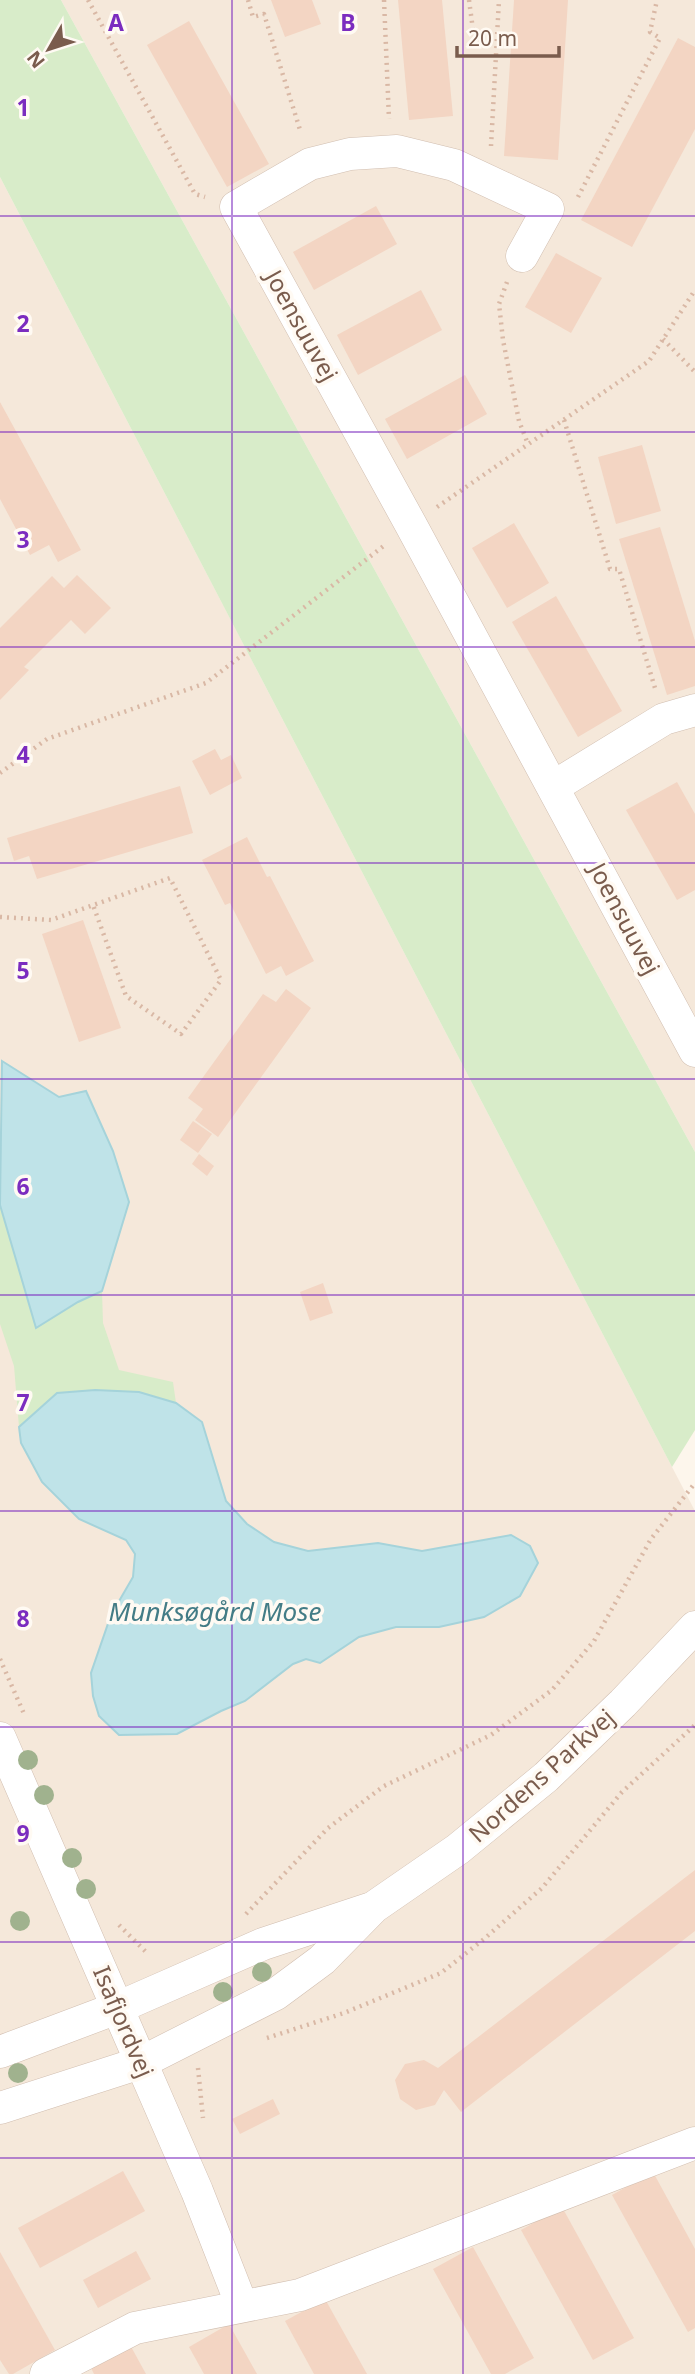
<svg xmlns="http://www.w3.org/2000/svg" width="695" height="2374" viewBox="0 0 695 2374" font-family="'Noto Sans',sans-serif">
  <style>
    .residential { fill: #f5e8da }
    .green { fill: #d8ecc9 }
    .water { fill: #bfe3e8; stroke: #a5d3da; stroke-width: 2 }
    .building { fill: #f3d5c3 }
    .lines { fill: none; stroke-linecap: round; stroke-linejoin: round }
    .street-casing { stroke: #d1beb0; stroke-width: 33 }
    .path { stroke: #d9b8a5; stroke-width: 4.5; stroke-dasharray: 2 5; stroke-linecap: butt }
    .street { stroke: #fff; stroke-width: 32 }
    .tree { fill: #a0b28e }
    .grid { fill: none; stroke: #7b2cbf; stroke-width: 2; stroke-opacity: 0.55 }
    .labels { text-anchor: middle; stroke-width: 7; stroke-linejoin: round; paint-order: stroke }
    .street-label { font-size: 24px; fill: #7a5c4d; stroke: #fffaf3 }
    .water-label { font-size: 26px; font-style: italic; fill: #437c86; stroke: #fffaf3 }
    .grid-label { font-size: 23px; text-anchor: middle; font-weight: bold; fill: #7b2cbf; stroke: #fffaf3; stroke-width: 7; stroke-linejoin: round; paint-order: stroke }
  </style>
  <rect width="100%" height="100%" fill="#fdf6ec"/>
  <g class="residential">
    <polygon points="61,0 695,0 695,1152"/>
    <polygon points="0,177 695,1511 695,2374 0,2374"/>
  </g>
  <g class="green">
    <polygon points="0,0 61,0 695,1152 695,1430 672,1467 0,177"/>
    <polygon points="0,1205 36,1328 78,1302 102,1291 103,1323 119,1370 173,1382 176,1403 139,1392 57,1393 19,1427 14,1366 0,1324"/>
  </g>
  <g class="water">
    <polygon points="2,1061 59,1097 86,1091 113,1151 129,1202 102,1291 78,1302 36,1328 0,1205"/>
    <polygon points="95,1390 139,1392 176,1403 202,1422 226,1501 247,1524 274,1542 308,1551 378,1543 422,1551 511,1535 530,1546 538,1563 520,1596 484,1617 439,1627 396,1627 359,1637 320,1663 306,1659 293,1664 245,1701 221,1711 177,1734 119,1735 99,1716 93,1696 91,1673 111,1615 133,1577 135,1554 126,1540 79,1519 42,1482 21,1443 19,1427 57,1393"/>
  </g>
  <g class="building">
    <polygon points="271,0 312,0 321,24 285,37"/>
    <polygon points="398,0 442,0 453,116 409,120"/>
    <polygon points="514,0 568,0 558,160 504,156"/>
    <polygon points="189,21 269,164 227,187 147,45"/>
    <polygon points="678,38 695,47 695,129 632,247 581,220"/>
    <polygon points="376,206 397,244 314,290 293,252"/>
    <polygon points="556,253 602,278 571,333 525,307"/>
    <polygon points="421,290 442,330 358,375 337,335"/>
    <polygon points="465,375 487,414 407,459 385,419"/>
    <polygon points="0,402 81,550 58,562 49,545 30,555 0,499"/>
    <polygon points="642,445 661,511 616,524 598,457"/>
    <polygon points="514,523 549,583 507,608 472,548"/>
    <polygon points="660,527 695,641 695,686 667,695 619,539"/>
    <polygon points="77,575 111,608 85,634 71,620 24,667 29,670 0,700 0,628 52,576 64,588"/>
    <polygon points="556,596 622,711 578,737 512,622"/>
    <polygon points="215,749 221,760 231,755 242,778 210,795 192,761"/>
    <polygon points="677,782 695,814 695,890 677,900 626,810"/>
    <polygon points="180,786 193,833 37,879 29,856 14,861 7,838"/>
    <polygon points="247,837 267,877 270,876 314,961 286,976 281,966 266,974 230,903 225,905 202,860"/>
    <polygon points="83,920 121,1028 79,1042 42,934"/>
    <polygon points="286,989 311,1008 218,1137 195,1120 203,1109 188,1098 263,994 276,1002"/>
    <polygon points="193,1121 212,1134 198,1153 180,1140"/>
    <polygon points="199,1154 214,1166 207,1176 192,1164"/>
    <polygon points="323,1283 333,1313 310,1321 300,1292"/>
    <polygon points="695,1870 695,1931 461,2112 444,2090 435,2105 416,2110 400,2099 395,2080 405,2064 424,2060 438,2068"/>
    <polygon points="273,2099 280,2114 240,2134 232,2119"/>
    <polygon points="123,2171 145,2211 40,2268 18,2228"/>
    <polygon points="653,2172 695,2249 695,2328 688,2332 612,2195"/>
    <polygon points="562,2207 634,2338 593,2360 521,2230"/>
    <polygon points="473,2247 534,2358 505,2374 491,2374 433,2269"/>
    <polygon points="136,2251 151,2279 98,2308 83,2280"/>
    <polygon points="0,2252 55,2350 13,2374 9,2374 0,2360"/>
    <polygon points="325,2299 367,2374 314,2374 285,2321"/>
    <polygon points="229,2324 257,2374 204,2374 189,2347"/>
    <polygon points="129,2343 146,2374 94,2374 90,2366"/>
  </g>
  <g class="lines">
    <defs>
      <g id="street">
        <polyline points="522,256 548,209 454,165 397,151 350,154 310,164 236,207 411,525 695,1051"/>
        <polyline points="553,787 664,719 695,710"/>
        <polyline points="0,1738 197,2191 242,2306"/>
        <polyline points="0,2052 117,2008 263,1944 369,1909"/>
        <polyline points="0,2108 140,2063 276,1994 322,1960 374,1907 458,1849 546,1777 623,1703 695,1627"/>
        <polyline points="46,2374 135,2328 300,2295 695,2143"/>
      </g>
    </defs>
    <use href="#street" class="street-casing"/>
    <g class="path">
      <polyline points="88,0 195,194 205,197"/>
      <polyline points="248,0 253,17 264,14 301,133"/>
      <polyline points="384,0 389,119"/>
      <polyline points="469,0 473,30"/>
      <polyline points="491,146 499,0"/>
      <polyline points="578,197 660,38 650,32 657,0"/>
      <polyline points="507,282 499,304 503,340 519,421 528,444"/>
      <polyline points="663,339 695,372"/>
      <polyline points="564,420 610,569 619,569 655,688"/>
      <polyline points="437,507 649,361 695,290"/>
      <polyline points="0,773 47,739 206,683 385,545"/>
      <polyline points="0,917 51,920 170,878 221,980 181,1034 126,996 93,905"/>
      <polyline points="0,1659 25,1716"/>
      <polyline points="246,1914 328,1828 384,1786 491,1735 552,1690 594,1641 651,1539 695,1483"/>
      <polyline points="119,1925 148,1954"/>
      <polyline points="267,2038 344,2013 441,1973 484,1939 542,1888 622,1792 695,1725"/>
      <polyline points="198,2068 203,2118"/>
    </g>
    <use href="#street" class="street"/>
  </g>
  <g class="tree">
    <circle cx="28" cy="1760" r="10"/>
    <circle cx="44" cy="1795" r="10"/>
    <circle cx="72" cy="1858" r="10"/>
    <circle cx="86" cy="1889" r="10"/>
    <circle cx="20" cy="1921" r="10"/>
    <circle cx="262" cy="1972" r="10"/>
    <circle cx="223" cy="1992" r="10"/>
    <circle cx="18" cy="2073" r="10"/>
  </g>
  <path class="grid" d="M232,0V2374M463,0V2374M0,216H695M0,432H695M0,647H695M0,863H695M0,1079H695M0,1295H695M0,1511H695M0,1727H695M0,1942H695M0,2158H695"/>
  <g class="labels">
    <g class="street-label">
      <text transform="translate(301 326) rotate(61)" y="8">Joensuuvej</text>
      <text transform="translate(624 919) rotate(62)" y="8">Joensuuvej</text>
      <text transform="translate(542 1776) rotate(-42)" y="8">Nordens Parkvej</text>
      <text transform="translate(123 2022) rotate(67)" y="8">Isafjordvej</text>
    </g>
    <g class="water-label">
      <text x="215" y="1621">Munksøgård Mose</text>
    </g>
  </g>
  <g class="grid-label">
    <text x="116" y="31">A</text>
    <text x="348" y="31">B</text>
    <text x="23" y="116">1</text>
    <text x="23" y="332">2</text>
    <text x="23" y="548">3</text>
    <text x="23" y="763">4</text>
    <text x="23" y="979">5</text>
    <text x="23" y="1195">6</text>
    <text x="23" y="1411">7</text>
    <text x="23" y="1627">8</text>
    <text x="23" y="1842">9</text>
  </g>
  <g transform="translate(49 49) rotate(231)" stroke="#fffaf3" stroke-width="5" paint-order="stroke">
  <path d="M0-5L12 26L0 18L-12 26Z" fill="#7a5c4d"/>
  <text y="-10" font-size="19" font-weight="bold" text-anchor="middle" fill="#7a5c4d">N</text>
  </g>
  <path d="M457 46v10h102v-10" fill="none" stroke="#7a5c4d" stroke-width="3.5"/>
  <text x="468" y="46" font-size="21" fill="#7a5c4d" stroke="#fffaf3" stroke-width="5" paint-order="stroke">20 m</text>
</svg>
